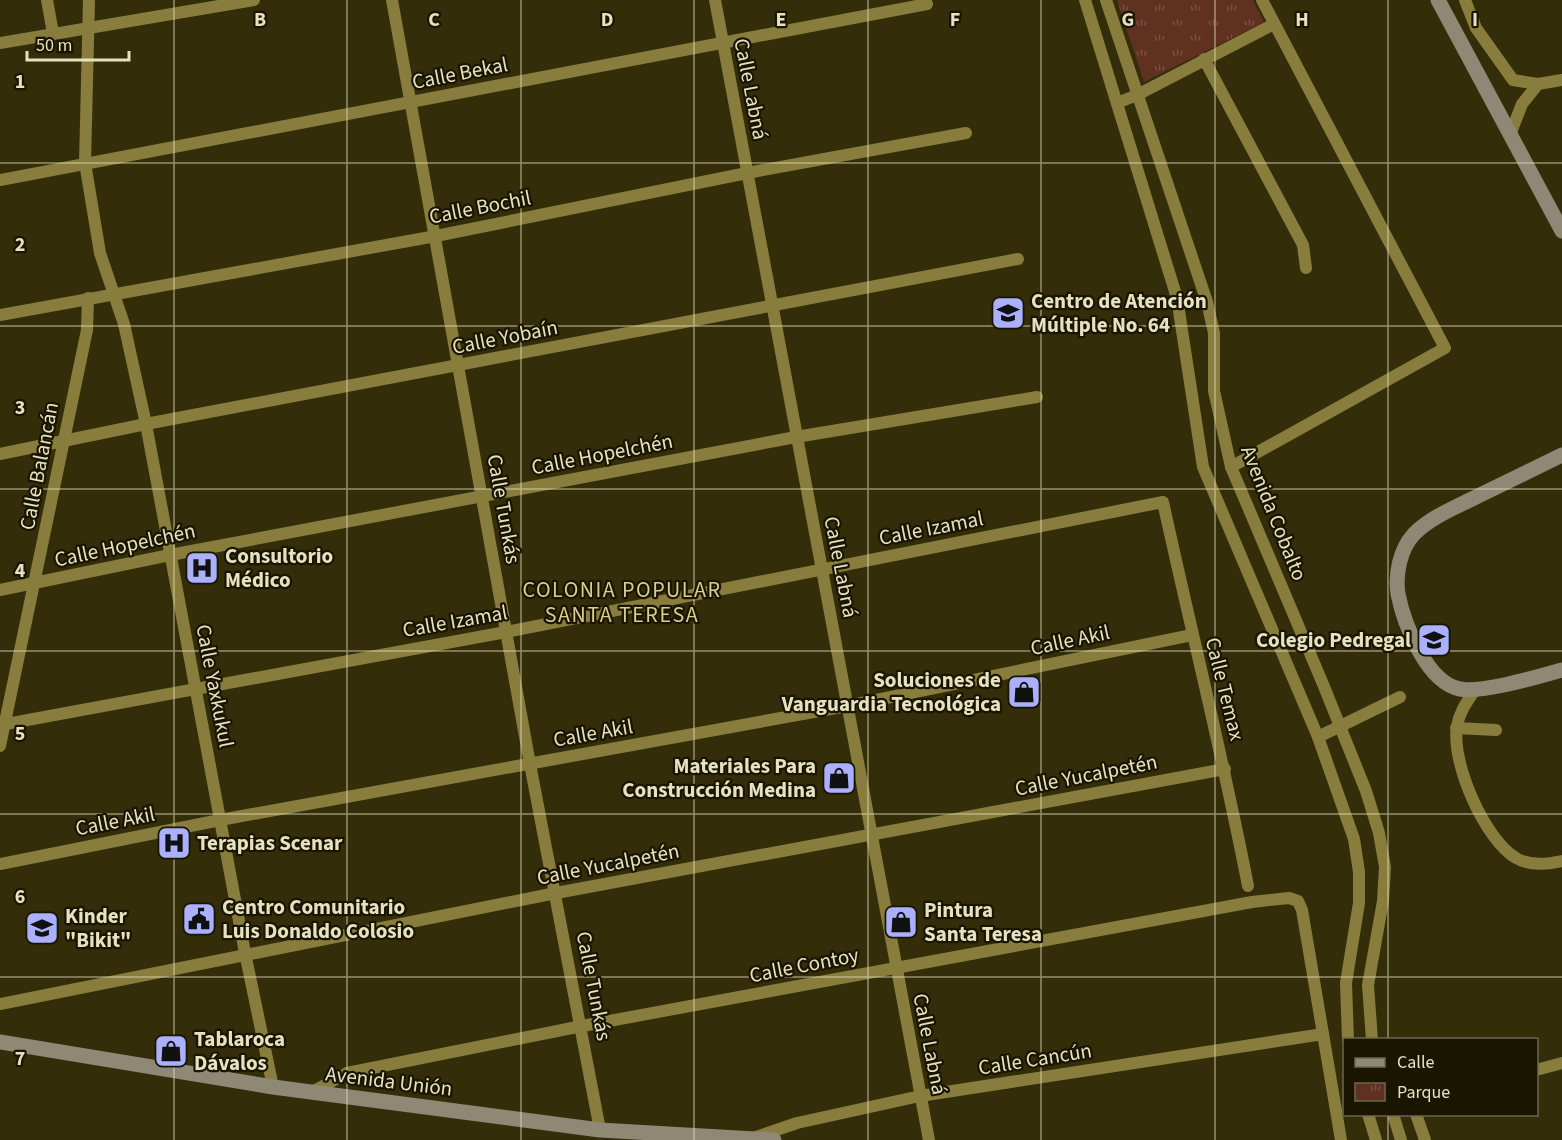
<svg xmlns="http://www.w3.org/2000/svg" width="1562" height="1140" viewBox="0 0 1562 1140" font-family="'Source Sans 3',sans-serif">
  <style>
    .park { fill: url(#park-tufts) }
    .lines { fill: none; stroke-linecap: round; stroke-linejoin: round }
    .street { stroke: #887d3c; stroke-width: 12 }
    .secondary { stroke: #8e8875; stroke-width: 15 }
    .grid { fill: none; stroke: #e6e1c0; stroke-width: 1.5; stroke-opacity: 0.55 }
    .labels { text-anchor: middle; stroke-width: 4.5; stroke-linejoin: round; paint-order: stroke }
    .street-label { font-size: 21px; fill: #e6e1c0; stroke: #1a1500 }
    .poi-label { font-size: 21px; font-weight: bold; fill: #e6e1c0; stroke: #1a1500; text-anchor: start }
    .neighbourhood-label { font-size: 22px; letter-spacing: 1.5px; fill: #d9ce8b; stroke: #1a1500 }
    .grid-label { font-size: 20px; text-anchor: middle; font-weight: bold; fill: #e6e1c0; stroke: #1a1500; stroke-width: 4.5; stroke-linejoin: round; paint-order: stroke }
  </style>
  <defs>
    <pattern id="park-tufts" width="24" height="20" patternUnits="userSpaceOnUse" patternTransform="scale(1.5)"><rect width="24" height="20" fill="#603121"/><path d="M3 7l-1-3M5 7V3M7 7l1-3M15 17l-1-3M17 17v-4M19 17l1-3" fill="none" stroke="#774f3f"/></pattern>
  </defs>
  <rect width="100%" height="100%" fill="#332d0a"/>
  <polygon class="park" points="1117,0 1253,0 1264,22 1144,82"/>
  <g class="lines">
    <g class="street">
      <polyline points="47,0 53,33"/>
      <polyline points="89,0 85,163 100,253 124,324 146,424 245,953 273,1087"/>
      <polyline points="392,0 530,764 600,1130"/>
      <polyline points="715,0 929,1140"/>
      <polyline points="1085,0 1177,298 1203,467 1318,737 1354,839 1359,872 1359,903 1346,983 1348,1040"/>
      <polyline points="1106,0 1207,302 1214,333 1214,391 1231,467 1323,684 1366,791 1379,833 1385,867 1383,901 1368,985 1372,1040"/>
      <polyline points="1465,0 1476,28 1513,80 1538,84"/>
      <polyline points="0,43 254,0"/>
      <polyline points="1204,59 1303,245 1306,268"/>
      <polyline points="1117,103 1137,95 1274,24"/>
      <polyline points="1510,135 1522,104 1538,84 1562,80"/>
      <polyline points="0,180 927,4"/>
      <polyline points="0,315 436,236 747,173 966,133"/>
      <polyline points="0,454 146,424 1018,259"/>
      <polyline points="1231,467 1445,348 1262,0"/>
      <polyline points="0,590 170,555 796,437 1037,397"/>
      <path d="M1475,690C1467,702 1459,712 1457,727C1451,763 1485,840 1516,858C1529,866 1548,864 1562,861"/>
      <path d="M0,725L506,632L1163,502C1191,630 1223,757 1248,886"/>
      <polyline points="1456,728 1496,730"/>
      <polyline points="1318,737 1400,697"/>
      <polyline points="0,746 87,330 88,298"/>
      <polyline points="0,864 220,820 847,706 1192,635"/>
      <polyline points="0,1004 556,893 1225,769"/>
      <polyline points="1536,1070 1562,1063"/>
      <polyline points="312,1092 347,1073 582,1026 1252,902 1289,898 1298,901 1302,910 1341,1140"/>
      <polyline points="1368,1114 1376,1140"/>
      <polyline points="1393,1114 1401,1140"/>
      <polyline points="1416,1114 1425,1140"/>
      <polyline points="756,1137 797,1123 920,1096 1323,1034"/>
    </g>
    <g class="secondary">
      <polyline points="1438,0 1562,231"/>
      <path d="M1562,455C1533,469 1505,483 1476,497C1454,508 1431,517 1414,534C1400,549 1395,574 1398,594C1404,624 1427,683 1460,689C1483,693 1537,677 1562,670"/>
      <polyline points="0,1042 273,1087 600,1130 774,1140"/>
    </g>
  </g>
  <path class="grid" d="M174,0V1140M347,0V1140M521,0V1140M694,0V1140M868,0V1140M1041,0V1140M1215,0V1140M1388,0V1040M0,163H1562M0,326H1562M0,489H1562M0,651H1562M0,814H1562M0,977H1562M1388,1114V1140"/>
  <defs>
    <symbol id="school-square" viewBox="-11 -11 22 22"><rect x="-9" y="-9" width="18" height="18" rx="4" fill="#aab0fc" stroke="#1a1500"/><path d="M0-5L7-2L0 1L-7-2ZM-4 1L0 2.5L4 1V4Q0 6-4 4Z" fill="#111"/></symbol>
    <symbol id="hospital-square" viewBox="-11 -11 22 22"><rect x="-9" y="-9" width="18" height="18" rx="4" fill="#aab0fc" stroke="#1a1500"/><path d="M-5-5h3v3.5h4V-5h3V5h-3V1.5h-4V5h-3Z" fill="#111"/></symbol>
    <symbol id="shop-square" viewBox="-11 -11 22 22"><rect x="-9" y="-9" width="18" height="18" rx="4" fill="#aab0fc" stroke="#1a1500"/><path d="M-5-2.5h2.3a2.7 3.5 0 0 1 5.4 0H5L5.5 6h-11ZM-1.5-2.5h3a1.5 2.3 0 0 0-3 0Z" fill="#111"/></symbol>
    <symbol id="civic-square" viewBox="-11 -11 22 22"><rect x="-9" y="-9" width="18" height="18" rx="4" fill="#aab0fc" stroke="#1a1500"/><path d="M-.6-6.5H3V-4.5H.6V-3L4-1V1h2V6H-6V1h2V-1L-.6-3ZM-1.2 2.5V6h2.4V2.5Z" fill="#111"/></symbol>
  </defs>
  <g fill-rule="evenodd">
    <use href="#school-square" x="989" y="294" width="38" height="38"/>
    <use href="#hospital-square" x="183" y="549" width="38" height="38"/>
    <use href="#school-square" x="1415" y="621" width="38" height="38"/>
    <use href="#shop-square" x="1005" y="673" width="38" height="38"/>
    <use href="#shop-square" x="820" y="759" width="38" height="38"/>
    <use href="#hospital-square" x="155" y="824" width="38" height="38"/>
    <use href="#civic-square" x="180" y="900" width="38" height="38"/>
    <use href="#shop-square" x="882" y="903" width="38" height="38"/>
    <use href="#school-square" x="23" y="909" width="38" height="38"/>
    <use href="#shop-square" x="152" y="1032" width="38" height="38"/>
  </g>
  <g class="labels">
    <g class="street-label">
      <text transform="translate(460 73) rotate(-11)" y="7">Calle Bekal</text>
      <text transform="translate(751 89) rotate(79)" y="7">Calle Labná</text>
      <text transform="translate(480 207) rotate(-11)" y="7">Calle Bochil</text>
      <text transform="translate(505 337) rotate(-11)" y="7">Calle Yobaín</text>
      <text transform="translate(602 454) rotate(-11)" y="7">Calle Hopelchén</text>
      <text transform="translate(39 466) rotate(-79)" y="7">Calle Balancán</text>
      <text transform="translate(504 509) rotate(80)" y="7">Calle Tunkás</text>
      <text transform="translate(1274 513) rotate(68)" y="7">Avenida Cobalto</text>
      <text transform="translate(931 528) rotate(-11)" y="7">Calle Izamal</text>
      <text transform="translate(125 545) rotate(-12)" y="7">Calle Hopelchén</text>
      <text transform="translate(841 567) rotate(79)" y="7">Calle Labná</text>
      <text transform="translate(455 621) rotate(-10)" y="7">Calle Izamal</text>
      <text transform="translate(1070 640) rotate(-12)" y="7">Calle Akil</text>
      <text transform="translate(215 686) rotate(79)" y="7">Calle Yaxkukul</text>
      <text transform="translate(1225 689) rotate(76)" y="7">Calle Temax</text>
      <text transform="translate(593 733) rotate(-10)" y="7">Calle Akil</text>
      <text transform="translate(1086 775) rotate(-11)" y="7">Calle Yucalpetén</text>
      <text transform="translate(115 821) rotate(-11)" y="7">Calle Akil</text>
      <text transform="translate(608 864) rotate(-11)" y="7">Calle Yucalpetén</text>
      <text transform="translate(804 965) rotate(-11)" y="7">Calle Contoy</text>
      <text transform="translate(594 986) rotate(79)" y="7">Calle Tunkás</text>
      <text transform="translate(930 1044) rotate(79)" y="7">Calle Labná</text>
      <text transform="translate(1035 1059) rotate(-9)" y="7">Calle Cancún</text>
      <text transform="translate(389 1081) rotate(7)" y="7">Avenida Unión</text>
    </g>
    <g class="poi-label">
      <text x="1031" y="308">Centro de Atención<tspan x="1031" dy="24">Múltiple No. 64</tspan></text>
      <text x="225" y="563">Consultorio<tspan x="225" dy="24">Médico</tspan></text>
      <text x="1411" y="647" text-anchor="end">Colegio Pedregal</text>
      <text x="1001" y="687" text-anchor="end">Soluciones de<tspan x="1001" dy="24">Vanguardia Tecnológica</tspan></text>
      <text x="816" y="773" text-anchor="end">Materiales Para<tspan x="816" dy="24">Construcción Medina</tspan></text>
      <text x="197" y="850">Terapias Scenar</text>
      <text x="222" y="914">Centro Comunitario<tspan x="222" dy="24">Luis Donaldo Colosio</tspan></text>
      <text x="924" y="917">Pintura<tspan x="924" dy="24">Santa Teresa</tspan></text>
      <text x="65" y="923">Kinder<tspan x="65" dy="24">"Bikit"</tspan></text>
      <text x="194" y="1046">Tablaroca<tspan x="194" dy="24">Dávalos</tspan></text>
    </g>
    <g class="neighbourhood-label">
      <text x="622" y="597">COLONIA POPULAR<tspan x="622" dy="25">SANTA TERESA</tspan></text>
    </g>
  </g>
  <g class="grid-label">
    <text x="260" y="26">B</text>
    <text x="434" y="26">C</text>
    <text x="607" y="26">D</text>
    <text x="781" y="26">E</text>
    <text x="955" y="26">F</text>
    <text x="1128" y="26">G</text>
    <text x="1302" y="26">H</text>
    <text x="1475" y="26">I</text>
    <text x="20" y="88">1</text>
    <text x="20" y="251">2</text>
    <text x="20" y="414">3</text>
    <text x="20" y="577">4</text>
    <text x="20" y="740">5</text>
    <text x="20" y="903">6</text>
    <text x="20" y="1065">7</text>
  </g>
  <rect x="1343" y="1038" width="195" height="78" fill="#1a1500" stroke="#6c674d" stroke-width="1.5"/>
  <rect x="1355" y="1058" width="30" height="9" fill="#8e8875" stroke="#6c674d" stroke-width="1.5"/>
  <text x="1397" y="1068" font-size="18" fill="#e6e1c0">Calle</text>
  <rect x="1355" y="1083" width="30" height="18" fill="url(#park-tufts)" stroke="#6c674d" stroke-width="1.5"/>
  <text x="1397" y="1098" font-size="18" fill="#e6e1c0">Parque</text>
  <path d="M27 51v9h102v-9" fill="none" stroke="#e6e1c0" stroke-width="3"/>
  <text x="36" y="51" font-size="18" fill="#e6e1c0" stroke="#1a1500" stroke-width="4.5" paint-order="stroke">50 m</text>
</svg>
